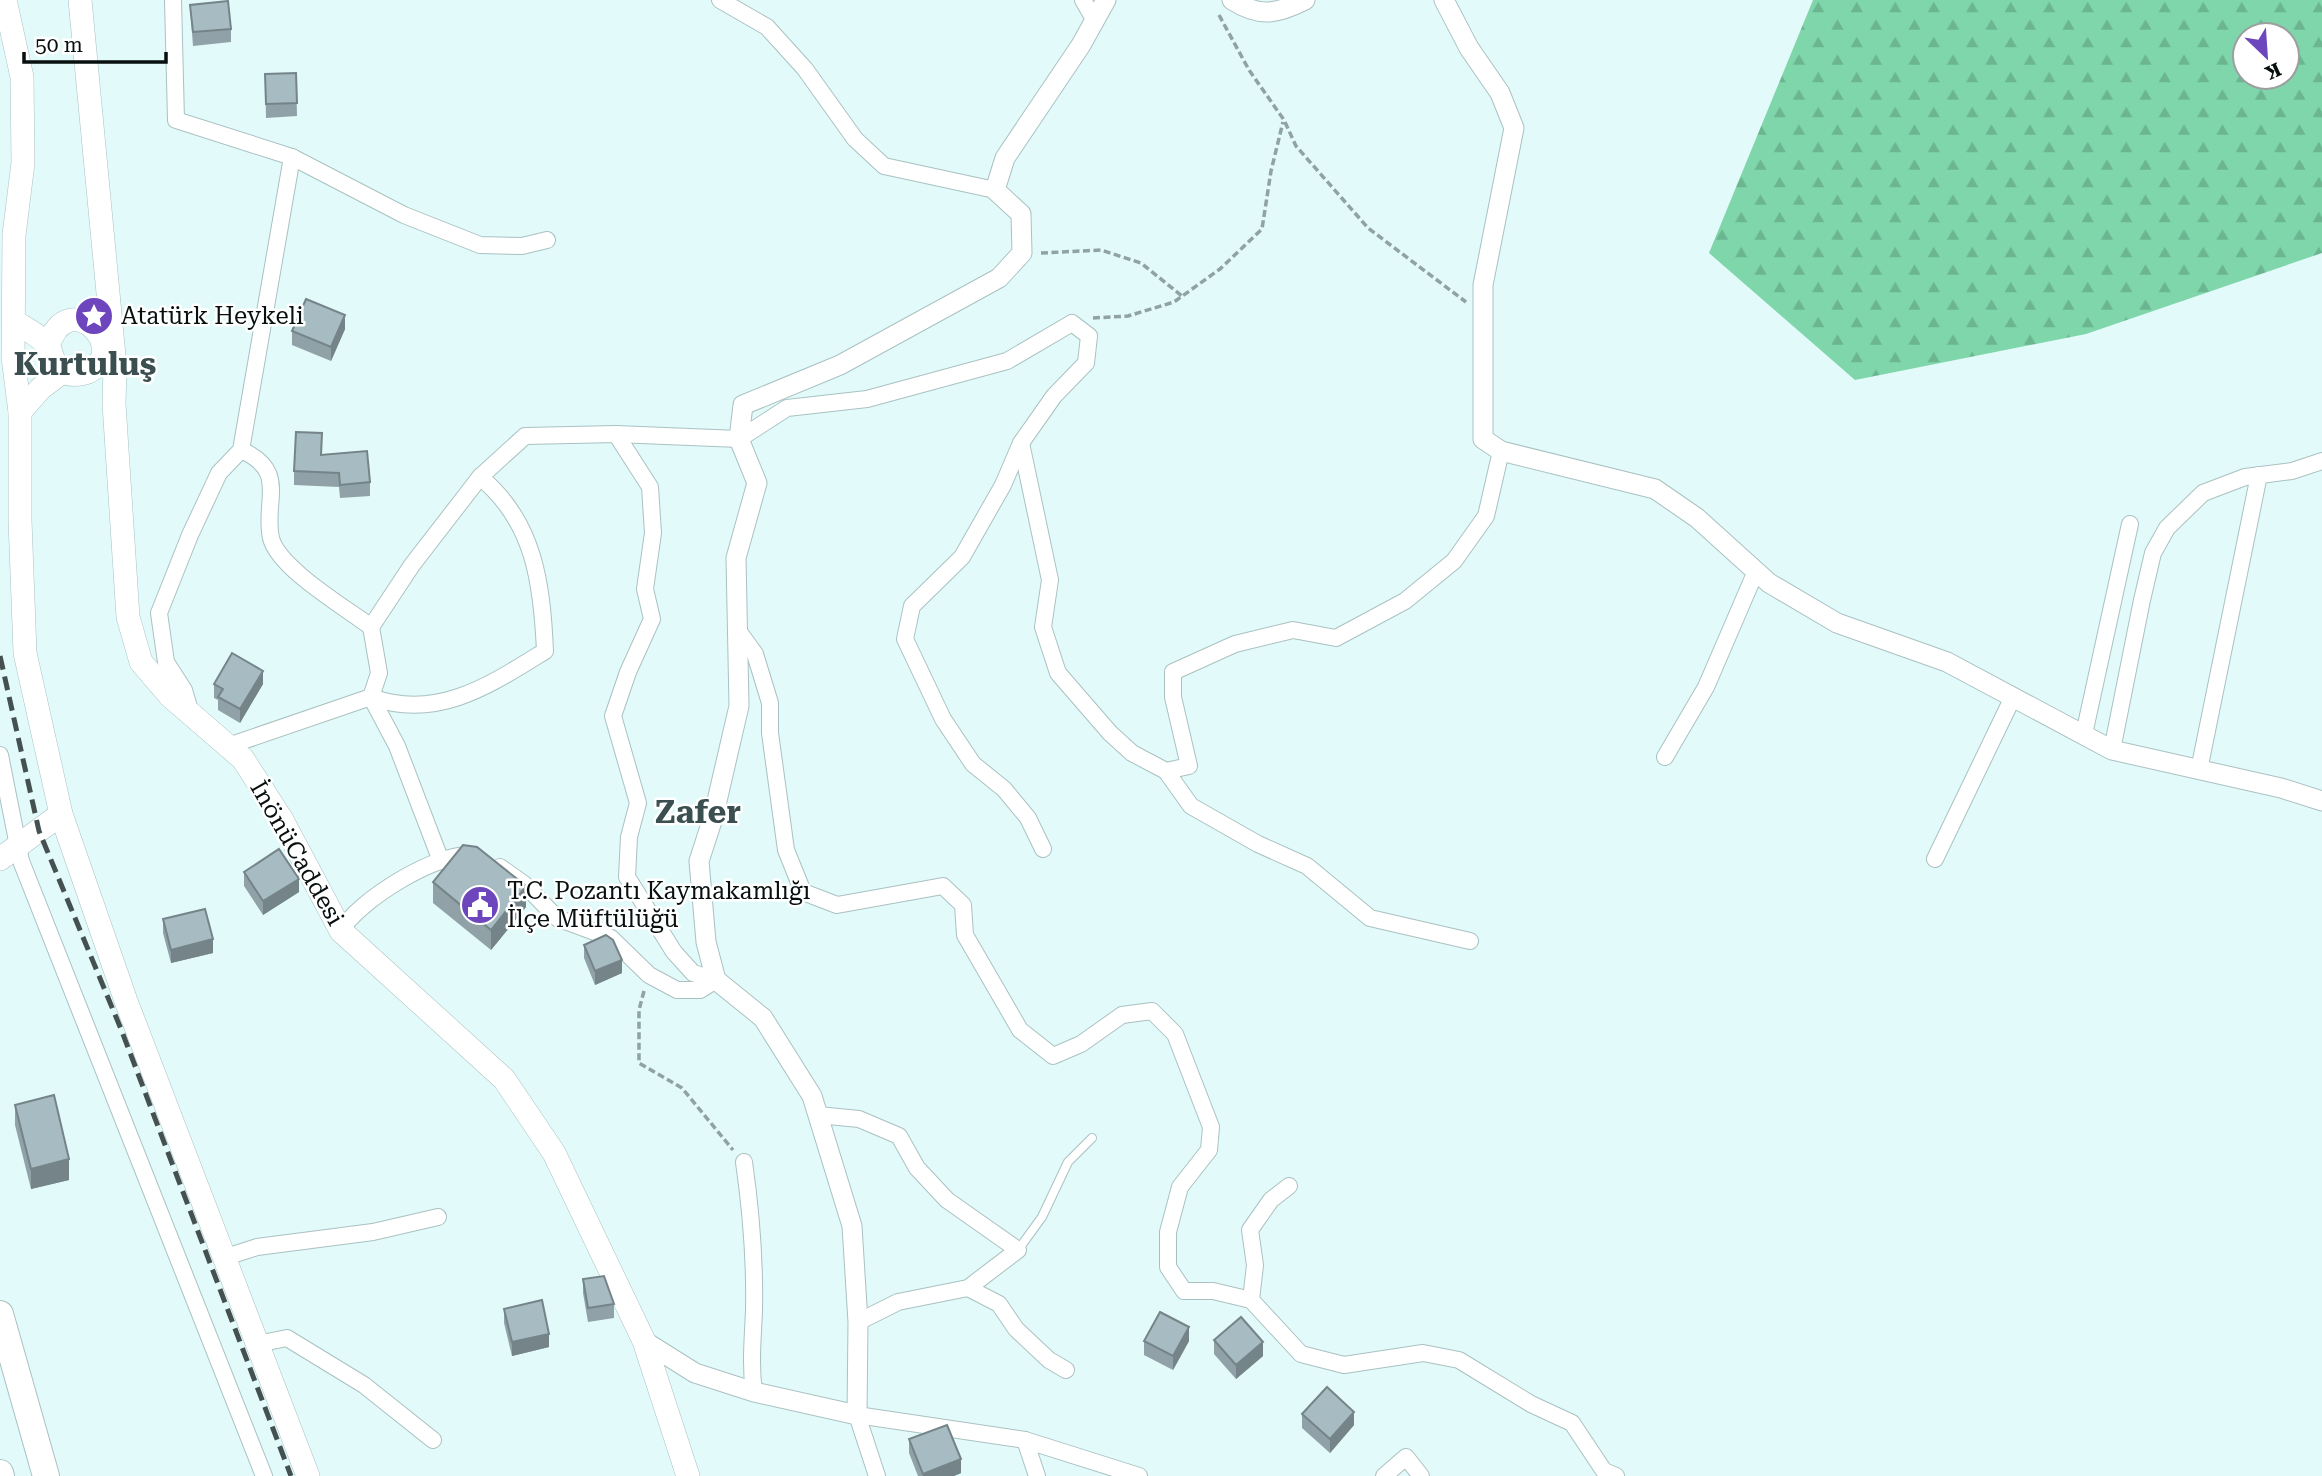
<svg xmlns="http://www.w3.org/2000/svg" width="2322" height="1476" viewBox="0 0 2322 1476" font-family="'Roboto Serif',serif">
  <style>
    .forest { fill: url(#forest-firs); fill-rule: evenodd }
    .lines { fill: none; stroke-linecap: round; stroke-linejoin: round }
    .service-casing { stroke: #aac1c2; stroke-width: 10 }
    .minor-casing { stroke: #aac1c2; stroke-width: 18 }
    .tertiary-casing { stroke: #aac1c2; stroke-width: 21 }
    .secondary-casing { stroke: #aac1c2; stroke-width: 24 }
    .trunk-casing { stroke: #aac1c2; stroke-width: 28 }
    .path { stroke: #90a2a2; stroke-width: 3.5; stroke-dasharray: 7 3.5; stroke-linecap: butt }
    .service { stroke: #fff; stroke-width: 8 }
    .minor { stroke: #fff; stroke-width: 16 }
    .tertiary { stroke: #fff; stroke-width: 19 }
    .secondary { stroke: #fff; stroke-width: 23 }
    .trunk { stroke: #fff; stroke-width: 26 }
    .rail { stroke: #455151; stroke-width: 5; stroke-dasharray: 14 7; stroke-linecap: butt }
    .wall { fill: #90a2a7 }
    .shaded-wall { fill: #758488 }
    .building { fill: #a7bcc2; stroke: #758488; stroke-width: 2 }
    .labels { text-anchor: middle; stroke-width: 5; stroke-linejoin: round; paint-order: stroke }
    .poi-label { font-size: 24px; fill: #070f0f; stroke: #fff; text-anchor: start }
    .street-label { font-size: 24px; fill: #070f0f; stroke: #fff }
    .district-label { font-size: 32px; font-weight: bold; fill: #3b4f50; stroke: #fff }
  </style>
  <defs>
    <pattern id="forest-firs" width="22" height="20" patternUnits="userSpaceOnUse" patternTransform="scale(1.75)"><rect width="22" height="20" fill="#7ed6aa"/><path d="M5 1l3.5 6h-7zM16 11l3.5 6h-7z" fill="#6bb691"/></pattern>
  </defs>
  <rect width="100%" height="100%" fill="#e2fafa"/>
  <path class="forest" d="M1813,0H2322V253L2086,334L1855,380L1709,253ZM2245,35H2287V77H2245Z"/>
  <g class="lines">
    <defs>
      <polyline id="service" points="1018,1250 1042,1217 1068,1162 1092,1138"/>
      <g id="minor">
        <polyline points="173,0 176,120 292,157 241,450 219,473 190,535 159,613 166,662 184,690 191,714"/>
        <polyline points="720,0 767,27 805,69 855,139 884,166 995,190"/>
        <polyline points="1083,0 1095,21"/>
        <polyline points="292,157 404,215 480,245 522,246 547,240"/>
        <polyline points="1021,443 1050,580 1043,627 1058,673 1110,733 1132,753 1166,771 1189,766 1173,697 1173,672 1235,644 1293,630 1336,638 1405,601 1454,561 1486,516 1501,451"/>
        <path d="M241,450C289,471 263,501 271,538C278,568 346,608 371,627"/>
        <polyline points="737,629 755,654 770,703 770,733 786,850 803,892 837,905 943,886 963,905 965,935 1020,1030 1053,1056 1081,1044 1122,1015 1152,1011 1175,1034 1211,1127 1209,1150 1180,1187 1168,1232 1168,1267 1184,1291 1213,1291 1251,1300 1301,1354 1344,1365 1423,1353 1459,1360 1531,1404 1572,1423 1604,1471 1616,1476"/>
        <path d="M371,697C437,721 490,685 545,651C542,585 535,522 480,477"/>
        <polyline points="371,697 397,746 441,861"/>
        <polyline points="2084,734 2130,524"/>
        <polyline points="228,746 371,697 379,673 371,627 412,565 480,477 525,436 616,434 739,439 787,408 867,399 1007,361 1072,323 1089,336 1086,363 1054,396 1021,443 1003,485 962,557 912,606 905,639 943,719 973,764 1004,789 1028,818 1043,849"/>
        <polyline points="2112,750 2142,600 2153,553 2167,528 2203,493 2245,477 2292,471 2322,461"/>
        <polyline points="0,755 21,861 264,1476"/>
        <polyline points="1665,757 1706,687 1756,571"/>
        <polyline points="2199,770 2259,475"/>
        <polyline points="1166,771 1191,806 1258,844 1307,866 1370,918 1470,941"/>
        <polyline points="1935,859 2013,697"/>
        <polyline points="500,867 524,884 557,918 611,938 649,975 677,990 700,990 716,980 693,973 674,952 627,877 629,837 638,803 613,716 628,672 652,619 645,589 653,533 650,487 616,434"/>
        <path d="M341,931C356,902 440,849 474,856"/>
        <polyline points="818,1115 859,1119 899,1136 917,1168 947,1200 1018,1250 968,1288 898,1302 858,1322"/>
        <path d="M744,1162C751,1211 755,1260 754,1310C753,1338 750,1363 754,1392"/>
        <polyline points="223,1258 257,1247 373,1232 438,1217"/>
        <polyline points="968,1288 999,1304 1016,1329 1049,1360 1066,1370"/>
        <polyline points="1251,1300 1255,1265 1250,1230 1271,1200 1289,1186"/>
        <polyline points="257,1344 287,1338 364,1385 433,1440"/>
        <polyline points="1025,1440 1037,1476"/>
        <polyline points="877,1476 857,1415 1025,1440 1139,1476"/>
        <polyline points="1384,1476 1406,1457 1421,1476"/>
      </g>
      <g id="tertiary">
        <path d="M1232,0C1260,18 1277,14 1305,0"/>
        <polyline points="1444,0 1469,48 1500,93 1514,128 1483,285 1483,439 1501,451 1655,489 1697,518 1769,583 1837,623 1947,662 2112,750 2281,788 2322,801"/>
        <polyline points="644,1341 695,1373 754,1392 857,1415 858,1322 852,1226 812,1096 763,1018 716,980 706,942 699,861 713,818 739,706 736,558 757,483 739,439 743,405 840,365 999,278 1022,253 1021,214 995,190 1005,158 1081,45 1106,0"/>
      </g>
      <g id="secondary">
        <polyline points="5,0 22,77 23,163 14,235 13,357 20,412 20,520 25,653 61,814 126,1001 308,1476"/>
        <polyline points="80,0 115,366 114,404 128,617 141,662 170,696 243,759 282,820 341,931 504,1079 554,1153 644,1341 688,1476"/>
        <path d="M14,321C24,328 43,337 49,348C54,356 52,365 61,371C68,376 81,375 88,372C133,351 68,282 48,347"/>
        <polyline points="20,412 40,389 62,372"/>
        <polyline points="0,859 61,814"/>
      </g>
      <g id="trunk">
        <polyline points="0,1314 46,1476"/>
        <polyline points="0,1473 1,1476"/>
      </g>
    </defs>
    <use href="#service" class="service-casing"/>
    <use href="#minor" class="minor-casing"/>
    <use href="#tertiary" class="tertiary-casing"/>
    <use href="#secondary" class="secondary-casing"/>
    <use href="#trunk" class="trunk-casing"/>
    <g class="path">
      <polyline points="1219,15 1249,70 1284,120 1296,146 1368,228 1466,302"/>
      <polyline points="1041,253 1101,250 1141,263 1182,296"/>
      <polyline points="1093,318 1128,316 1174,302 1220,269 1262,229 1271,171 1283,122"/>
      <polyline points="644,991 639,1010 639,1063 682,1088 733,1150"/>
    </g>
    <use href="#service" class="service"/>
    <use href="#minor" class="minor"/>
    <use href="#tertiary" class="tertiary"/>
    <use href="#secondary" class="secondary"/>
    <use href="#trunk" class="trunk"/>
    <polyline class="rail" points="0,656 39,831 121,1029 291,1476"/>
  </g>
  <g class="wall">
    <polygon points="190,5 231,29 231,42 193,46"/>
    <polygon points="296,73 297,116 266,118 265,74"/>
    <polygon points="345,329 331,361 292,345 292,331"/>
    <polygon points="322,455 370,482 370,496 340,498 339,487 294,485 294,471"/>
    <polygon points="214,684 263,684 240,723 218,710 218,700 214,698"/>
    <polygon points="244,872 299,892 263,915 244,886"/>
    <polygon points="433,882 526,907 491,950 433,903"/>
    <polygon points="163,919 213,953 171,963 163,933"/>
    <polygon points="584,945 622,973 595,985 584,958"/>
    <polygon points="15,1105 69,1180 31,1189 15,1125"/>
    <polygon points="583,1279 614,1304 614,1318 588,1322 583,1293"/>
    <polygon points="504,1309 549,1347 512,1356 504,1323"/>
    <polygon points="1214,1340 1263,1356 1236,1379 1214,1354"/>
    <polygon points="1144,1341 1189,1341 1173,1370 1144,1355"/>
    <polygon points="1302,1414 1354,1425 1330,1453 1302,1428"/>
    <polygon points="909,1439 961,1473 954,1476 918,1476 909,1453"/>
  </g>
  <g class="shaded-wall">
    <polygon points="345,315 345,329 331,361 331,347"/>
    <polygon points="263,671 263,684 240,723 240,709"/>
    <polygon points="299,879 299,892 263,915 263,901"/>
    <polygon points="526,886 526,907 491,950 491,930"/>
    <polygon points="213,939 213,953 171,963 171,950"/>
    <polygon points="622,960 622,973 595,985 595,971"/>
    <polygon points="69,1159 69,1180 31,1189 31,1169"/>
    <polygon points="1189,1327 1189,1341 1173,1370 1173,1356"/>
    <polygon points="549,1334 549,1347 512,1356 512,1342"/>
    <polygon points="1263,1342 1263,1356 1236,1379 1236,1365"/>
    <polygon points="1354,1412 1354,1425 1330,1453 1330,1439"/>
    <polygon points="961,1459 961,1473 954,1476 923,1476 923,1474"/>
  </g>
  <g class="building">
    <polygon points="228,1 231,29 193,32 190,5"/>
    <polygon points="296,73 297,103 266,104 265,74"/>
    <polygon points="306,299 345,315 331,347 292,331"/>
    <polygon points="296,432 322,433 321,455 367,451 370,482 340,485 339,473 294,471"/>
    <polygon points="232,653 263,671 240,709 218,697 223,689 214,684"/>
    <polygon points="463,845 477,847 526,886 491,930 433,882"/>
    <polygon points="279,849 299,879 263,901 244,872"/>
    <polygon points="205,909 213,939 171,950 163,919"/>
    <polygon points="606,935 613,940 622,960 595,971 584,945"/>
    <polygon points="54,1095 69,1159 31,1169 15,1105"/>
    <polygon points="604,1276 614,1304 588,1308 583,1279"/>
    <polygon points="542,1300 549,1334 512,1342 504,1309"/>
    <polygon points="1160,1312 1189,1327 1173,1356 1144,1341"/>
    <polygon points="1241,1317 1263,1342 1236,1365 1214,1340"/>
    <polygon points="1327,1387 1354,1412 1330,1439 1302,1414"/>
    <polygon points="947,1425 961,1459 923,1474 909,1439"/>
  </g>
  <defs>
    <symbol id="sight-disc" viewBox="-11 -11 22 22"><circle r="9.5" fill="#6d46be" stroke="#fff"/><path d="M0-6L1.8-2.2L6-1.7L2.9 1.2L3.7 5.4L0 3.3L-3.7 5.4L-2.9 1.2L-6-1.7L-1.8-2.2Z" fill="#fff"/></symbol>
    <symbol id="civic-disc" viewBox="-11 -11 22 22"><circle r="9.5" fill="#6d46be" stroke="#fff"/><path d="M-.6-6.5H3V-4.5H.6V-3L4-1V1h2V6H-6V1h2V-1L-.6-3ZM-1.2 2.5V6h2.4V2.5Z" fill="#fff"/></symbol>
  </defs>
  <g fill-rule="evenodd">
    <use href="#sight-disc" x="72" y="294" width="44" height="44"/>
    <use href="#civic-disc" x="458" y="883" width="44" height="44"/>
  </g>
  <g class="labels">
    <g class="poi-label">
      <text x="121" y="324">Atatürk Heykeli</text>
      <text x="507" y="899">T.C. Pozantı Kaymakamlığı<tspan x="507" dy="28">İlçe Müftülüğü</tspan></text>
    </g>
    <g class="street-label">
      <text transform="translate(297 853) rotate(60)" y="8">İnönüCaddesi</text>
    </g>
    <g class="district-label">
      <text x="85" y="375">Kurtuluş</text>
      <text x="698" y="823">Zafer</text>
    </g>
  </g>
  <g transform="translate(2266 56) rotate(155)"><circle r="33" fill="#ffffff" stroke="#9c9f9f" stroke-width="2"/>
  <path d="M0-5L12 26L0 18L-12 26Z" fill="#6d46be"/>
  <text y="-10" font-size="19" font-weight="bold" text-anchor="middle" fill="#070f0f">K</text>
  </g>
  <path d="M24 52v10h142v-10" fill="none" stroke="#070f0f" stroke-width="3.5"/>
  <text x="35" y="52" font-size="21" fill="#070f0f" stroke="#ffffff" stroke-width="5" paint-order="stroke">50 m</text>
</svg>
